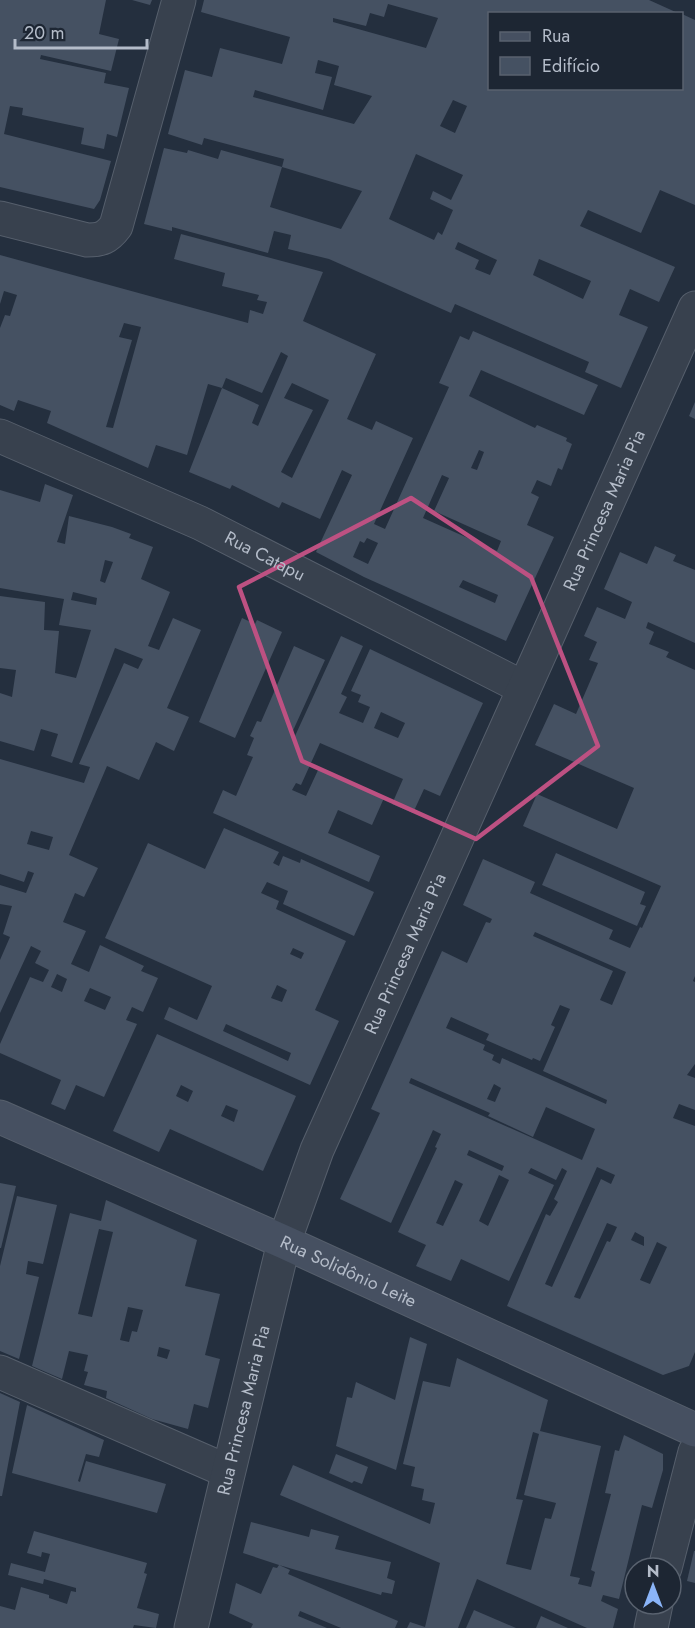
<svg xmlns="http://www.w3.org/2000/svg" width="695" height="1628" viewBox="0 0 695 1628" font-family="Jost,sans-serif">
  <style>
    .building { fill: #455162; fill-rule: evenodd }
    .lines { fill: none; stroke-linecap: round; stroke-linejoin: round }
    .street-casing { stroke: #565f6c; stroke-width: 35 }
    .secondary-casing { stroke: #565f6c; stroke-width: 35 }
    .street { stroke: #38414e; stroke-width: 33 }
    .secondary { stroke: #465061; stroke-width: 33 }
    .marked { fill: none; stroke: #bd5182; stroke-width: 4.5; stroke-linejoin: round }
    .labels { text-anchor: middle; stroke-width: 4.5; stroke-linejoin: round; paint-order: stroke }
    .street-label { font-size: 18px; fill: #b4bcc9; stroke: #1d2633 }
  </style>
  <rect width="100%" height="100%" fill="#242f3e"/>
  <g class="building">
    <polygon points="0,0 106,0 99,34 119,39 111,71 41,55 40,59 106,73 104,83 129,88 117,137 107,134 104,149 81,144 84,128 22,115 23,108 10,106 4,134 111,161 100,200 94,209 0,187"/>
    <polygon points="132,0 152,0 150,5"/>
    <path d="M204,0H649L680,14H489V88H682V14L695,20V205L660,190L641,233L588,210L580,226L675,267L659,302L630,289L619,315L648,327L621,388L585,372L589,362L455,304L451,313L329,259L288,249L291,235L274,231L268,253L172,227V231L144,224L164,148L187,153L188,150L218,159L221,150L282,167L270,207L341,229L362,191L282,167L284,159L204,138L202,145L168,134L185,70L212,77L220,48L282,64L290,37L201,12ZM388,4L438,18L426,48L333,22V18L366,26L370,13L384,17ZM318,60L339,66L334,85L372,96L354,124L253,97L255,90L323,110L332,77L315,73ZM453,100L467,106L455,133L440,126ZM416,154L463,175L451,200L433,191L430,199L453,210L442,235L438,232L434,240L389,219ZM458,242L497,260L490,275L475,269L479,260L455,249ZM539,259L591,281L583,299L533,275Z"/>
    <path d="M181,234L323,272L303,321L376,354L347,419L372,430L376,421L413,438L374,524L385,529L449,387L439,383L460,336L469,340L473,331L598,385L584,415L481,370L469,396L535,428L537,425L567,438L566,441L572,444L562,470L558,468L551,486L537,480L531,493L539,497L527,525L554,537L506,641L364,577L316,552L352,475L342,470L320,519L282,502L279,508L232,485L230,489L189,472L222,388L208,384L187,455L156,445L148,468L47,423L51,411L18,400L14,411L0,405V328L5,315L10,316L17,295L4,291L0,304V255L248,323L250,310L263,314L267,302L257,300L259,295L222,286L225,273L174,259ZM124,323L141,327L113,428L106,427L132,340L119,337ZM281,352L288,356L258,426L252,423L259,405L222,388L226,378L262,393ZM292,383L329,400L292,478L281,472L313,410L284,398ZM479,450L484,452L477,470L471,468ZM442,475L449,478L434,511L501,541L497,551L423,518ZM367,538L378,543L368,564L353,557L360,541L364,543ZM463,580L498,595L495,603L459,587Z"/>
    <polygon points="695,402 695,419 689,416"/>
    <path d="M45,484L73,495L57,542L65,544L69,516L112,527L131,534L129,538L153,547L141,579L170,592L148,646L159,650L173,618L201,630L167,708L189,717L174,751L156,742L139,780L107,766L69,855L98,868L84,897L75,893L63,922L86,931L71,964L89,972L100,945L144,966L141,971L158,978L143,1012L132,1007L126,1020L137,1024L104,1097L76,1085L65,1110L51,1104L61,1080L0,1053V1044L30,977L43,982L49,970L35,963L41,951L31,946L0,1013V960L10,937L3,934L12,906L0,904V885L26,893L34,873L28,871L24,882L0,874V759L84,783L90,767L79,764L124,663L138,669L143,659L115,648L72,763L51,756L58,734L41,729L34,751L0,741V693L12,697L16,670L0,668V596L45,602L44,630L59,631L55,673L76,678L91,630L59,625L64,599L0,588V490L40,502ZM105,560L113,562L105,583L100,581ZM73,592L97,598L96,605L71,600ZM31,831L53,837L49,850L27,844ZM57,974L67,979L62,992L51,987ZM90,988L111,997L105,1010L84,1001Z"/>
    <path d="M655,546L676,555L673,561L695,570V643L648,622L646,628L654,632L649,644L669,652L666,657L695,670V976L693,981L695,982V1064L687,1075L695,1078V1110L679,1104L673,1118L695,1126V1352L689,1366L663,1375L507,1306L546,1214L550,1216L558,1202L554,1199L567,1171L562,1168L556,1180L531,1168L528,1173L554,1185L509,1281L461,1259L451,1281L416,1266L426,1245L398,1232L437,1148L435,1147L441,1134L433,1130L391,1223L340,1199L380,1113L371,1109L442,951L467,963L486,922L490,923L492,919L463,905L483,859L535,882L530,893L613,930L609,939L630,948L640,927L642,928L661,886L523,826L537,794L617,829L634,788L535,745L554,704L576,714L598,663L589,660L597,642L584,636L597,607L625,619L632,602L604,589L620,552L647,564ZM535,932L626,972L612,1005L600,1000L613,971L533,936ZM560,1005L570,1009L543,1071L607,1100L606,1104L502,1058L500,1064L492,1060L494,1055L483,1050L485,1045L446,1028L451,1017L489,1034L486,1040L532,1060L533,1058L540,1061L555,1027L551,1025ZM411,1078L490,1113L488,1116L533,1137L546,1107L595,1129L582,1160L409,1083ZM494,1084L501,1088L495,1102L487,1099ZM469,1150L504,1166L502,1171L467,1155ZM597,1167L615,1175L611,1184L601,1179L552,1287L545,1284ZM499,1175L509,1180L488,1226L479,1221ZM455,1180L463,1184L443,1226L436,1223ZM607,1223L617,1227L610,1242L607,1241L580,1299L574,1297ZM635,1232L644,1237V1246L631,1240ZM657,1242L667,1247L650,1284L640,1280Z"/>
    <polygon points="242,618 255,624 257,620 282,632 235,738 199,722"/>
    <path d="M341,636L363,646L341,694L347,697L339,713L363,723L370,707L358,702L361,695L351,691L370,649L483,703L440,796L424,789L413,813L392,804L403,779L320,743L301,785L296,783L292,790L306,796L319,768L384,798L372,825L338,810L328,833L380,856L369,882L213,813L223,790L236,796L253,757L247,755L254,738L250,736L257,721L261,722L294,646L325,660L291,735L295,736ZM381,712L405,723L398,738L374,728Z"/>
    <path d="M224,828L279,852L273,863L279,866L283,856L300,863L301,859L374,892L354,936L283,904L288,891L267,882L261,893L279,901L276,909L346,941L315,1010L339,1021L310,1085L164,1019L169,1007L197,1020L212,986L105,938L148,843L205,869ZM293,948L304,953L301,959L290,954ZM277,985L287,990L282,1002L271,998ZM226,1024L291,1053L288,1061L223,1031Z"/>
    <polygon points="556,853 645,892 640,904 646,906 637,926 542,885"/>
    <path d="M157,1034L296,1096L263,1171L170,1129L159,1152L113,1131ZM181,1085L193,1091L188,1102L176,1096ZM226,1105L238,1110L234,1122L221,1116Z"/>
    <polygon points="0,1183 16,1186 1,1248 0,1248"/>
    <polygon points="17,1196 57,1205 43,1264 28,1261 26,1274 39,1277 19,1359 0,1351 0,1266"/>
    <path d="M106,1200L197,1240L185,1286L220,1294L205,1355L220,1359L208,1408L194,1404L188,1429L152,1419L106,1398L107,1391L84,1385L88,1372L84,1371L88,1355L69,1351L62,1379L32,1366L70,1213L101,1221ZM99,1229L113,1232L92,1317L78,1314ZM128,1307L143,1310L137,1332L132,1331L129,1342L120,1340ZM159,1347L170,1350L167,1359L157,1356Z"/>
    <polygon points="410,1337 427,1344 396,1470 336,1446 347,1397 352,1398 356,1382 395,1400"/>
    <path d="M457,1358L548,1400L540,1431L601,1446L570,1576L580,1578L578,1584L591,1587L595,1572L591,1570L611,1494L605,1493L615,1450L619,1451L624,1435L663,1454V1470L652,1508L642,1505L619,1599L603,1595L601,1601L618,1609L613,1628H587L477,1579L458,1628H407L410,1622L425,1627L440,1563L280,1495L293,1465L430,1524L435,1503L422,1500L424,1489L411,1486L415,1467L403,1464L423,1381L450,1387ZM533,1432L539,1434L524,1495L556,1503L551,1519L545,1518L531,1570L506,1564L523,1500L516,1499Z"/>
    <polygon points="0,1393 20,1402 2,1496 0,1496"/>
    <polygon points="27,1405 104,1440 99,1457 86,1454 78,1481 80,1482 86,1461 166,1484 157,1513 12,1473"/>
    <polygon points="336,1454 368,1467 362,1484 354,1481 352,1483 329,1473"/>
    <polygon points="251,1522 309,1537 311,1529 339,1536 335,1549 391,1562 387,1578 395,1581 392,1594 382,1592 381,1595 279,1565 290,1570 288,1574 398,1621 395,1628 341,1628 300,1611 298,1616 327,1628 251,1628 253,1624 229,1613 236,1583 261,1594 273,1567 277,1568 279,1565 243,1553"/>
    <polygon points="34,1531 147,1563 144,1573 147,1574 137,1608 159,1614 156,1628 134,1625 133,1628 0,1628 0,1606 15,1610 21,1587 49,1595 49,1598 67,1604 71,1591 76,1592 76,1588 44,1579 43,1584 8,1575 11,1563 45,1572 50,1554 42,1552 41,1557 27,1553"/>
    <polygon points="694,1551 695,1551 695,1583 687,1581"/>
    <polygon points="474,1610 516,1628 466,1628"/>
    <polygon points="541,1616 568,1628 536,1628"/>
  </g>
  <g class="lines">
    <defs>
      <g id="street">
        <path d="M0,218L87,240C101,240 107,238 116,226L179,0"/>
        <path id="s1" d="M0,436L200,523L524,688"/>
        <polyline points="0,1372 227,1471"/>
        <polyline points="665,1568 695,1452"/>
        <path id="s2" d="M191,1628L284,1242L317,1150L695,308"/>
        <polyline points="651,1628 656,1604"/>
      </g>
      <g id="secondary">
        <path id="s3" d="M0,1117L284,1242L695,1430"/>
      </g>
    </defs>
    <use href="#street" class="street-casing"/>
    <use href="#secondary" class="secondary-casing"/>
    <use href="#street" class="street"/>
    <use href="#secondary" class="secondary"/>
  </g>
  <path class="marked" d="M411,498L531,577L598,746L476,839L302,761L239,587Z"/>
  <g class="labels">
    <g class="street-label">
      <text dy="6" stroke="none"><textPath href="#s2" startOffset="1196">Rua Princesa Maria Pia</textPath></text>
      <text dy="6" stroke="none"><textPath href="#s1" startOffset="291">Rua Catapu</textPath></text>
      <text dy="6" stroke="none"><textPath href="#s2" startOffset="710">Rua Princesa Maria Pia</textPath></text>
      <text dy="6" stroke="none"><textPath href="#s3" startOffset="381">Rua Solidônio Leite</textPath></text>
      <text dy="6" stroke="none"><textPath href="#s2" startOffset="224">Rua Princesa Maria Pia</textPath></text>
    </g>
  </g>
  <rect x="488" y="12" width="195" height="78" fill="#1d2633" stroke="#59626f" stroke-width="1.5"/>
  <rect x="500" y="32" width="30" height="9" fill="#465061" stroke="#59626f" stroke-width="1.5"/>
  <text x="542" y="42" font-size="18" fill="#b4bcc9">Rua</text>
  <rect x="500" y="57" width="30" height="18" fill="#455162" stroke="#59626f" stroke-width="1.5"/>
  <text x="542" y="72" font-size="18" fill="#b4bcc9">Edifício</text>
  <g transform="translate(653 1586)"><circle r="28" fill="#1d2633" stroke="#59626f" stroke-width="1.5"/>
  <path d="M0-4.5L10 22L0 15L-10 22Z" fill="#8ab4f8"/>
  <text y="-9" font-size="16" font-weight="bold" text-anchor="middle" fill="#b4bcc9">N</text>
  </g>
  <path d="M15 39v9h132v-9" fill="none" stroke="#b4bcc9" stroke-width="3"/>
  <text x="24" y="39" font-size="18" fill="#b4bcc9" stroke="#1d2633" stroke-width="4.5" paint-order="stroke">20 m</text>
</svg>
